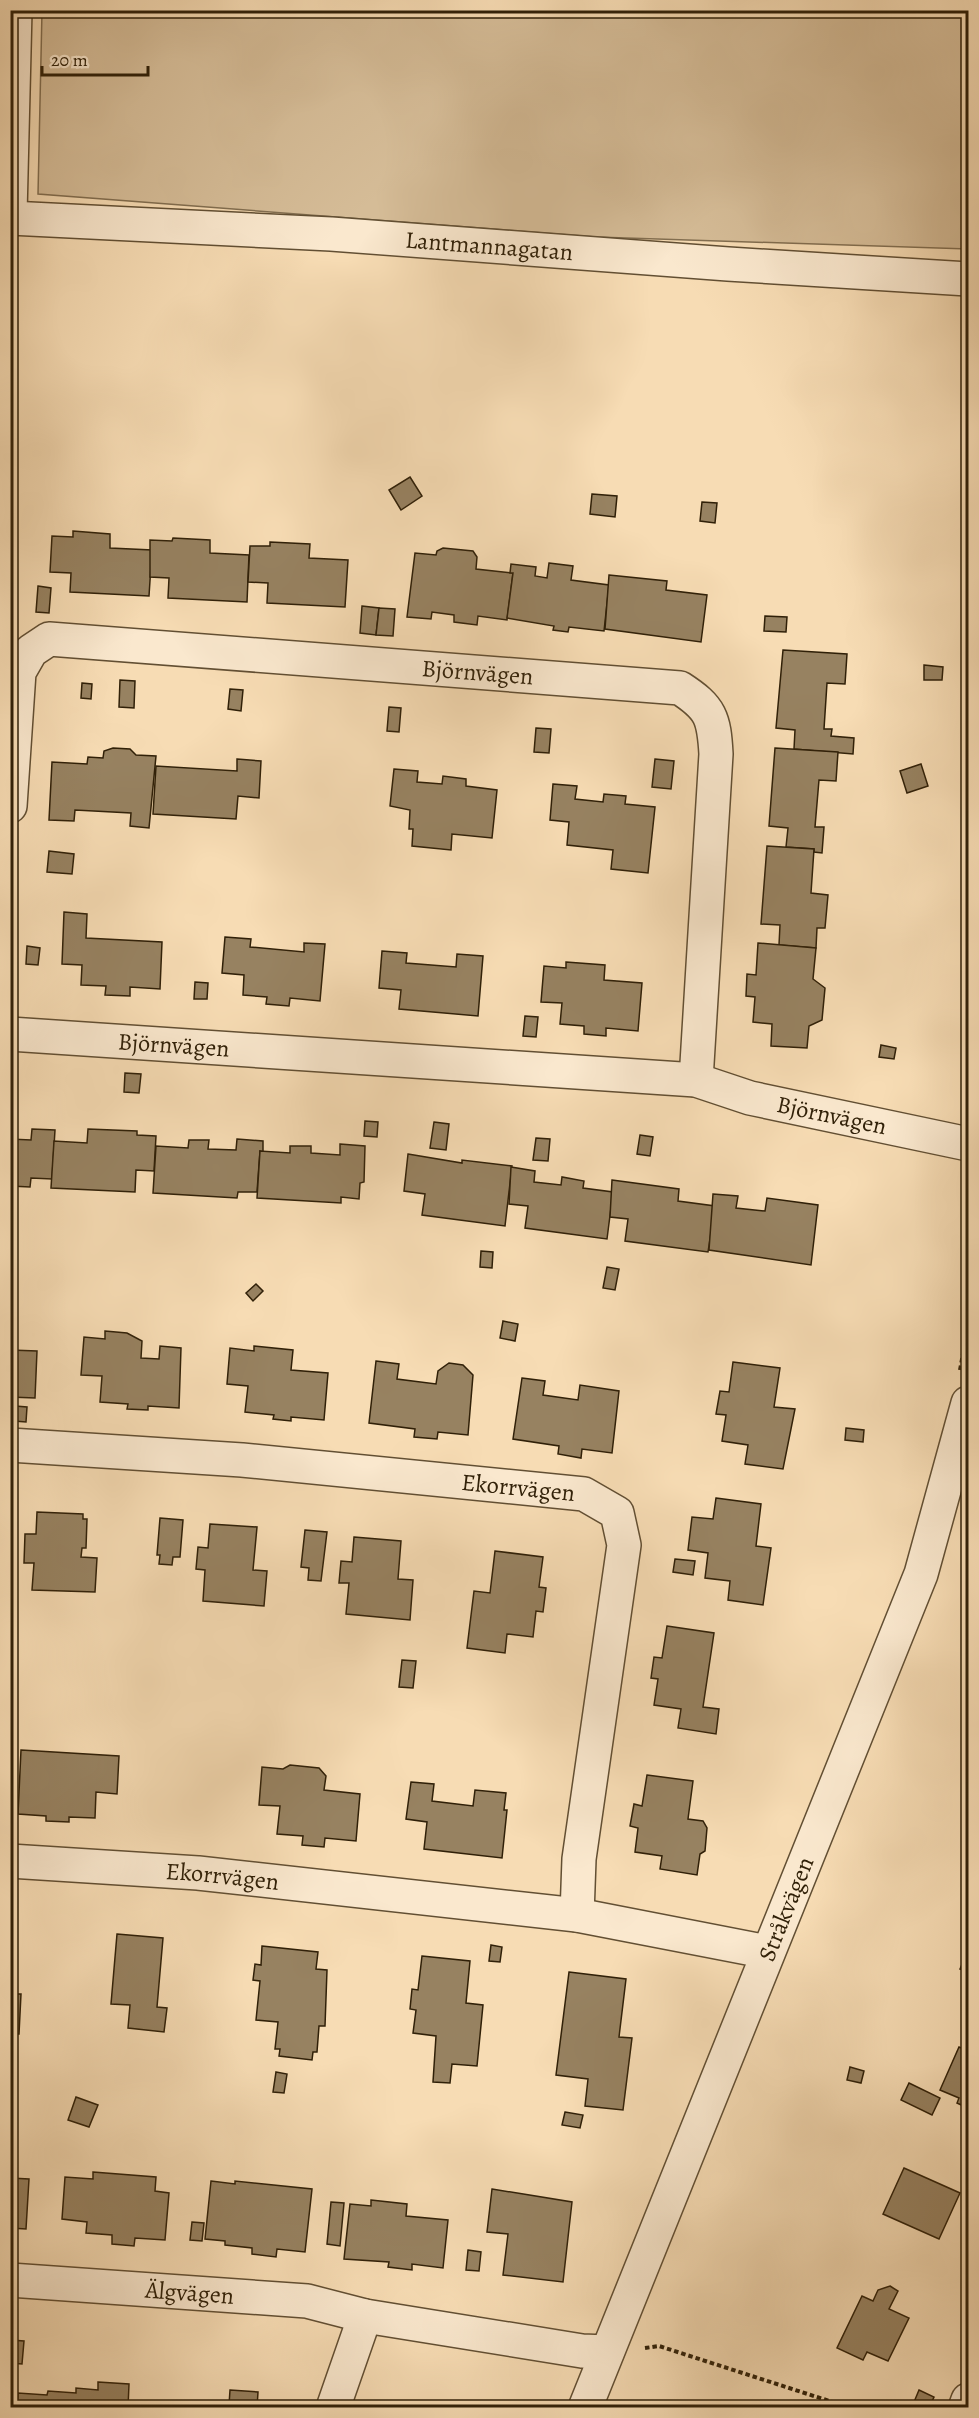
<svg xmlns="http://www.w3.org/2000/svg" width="979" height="2418" viewBox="0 0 979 2418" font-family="Alegreya,serif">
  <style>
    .green { fill: #d5bc97; stroke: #826e50; stroke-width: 1.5 }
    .building { fill: #978261; stroke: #302008; stroke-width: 1.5 }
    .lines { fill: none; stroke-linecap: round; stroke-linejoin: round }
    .minor-casing { stroke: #624f33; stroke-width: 36 }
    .path { stroke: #302008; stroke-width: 4; stroke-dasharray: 4.5 3; stroke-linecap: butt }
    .minor { stroke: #fae8ce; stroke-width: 33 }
    .labels { text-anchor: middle; stroke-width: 6; stroke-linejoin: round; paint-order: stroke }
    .street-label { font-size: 24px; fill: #302008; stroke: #fae8ce }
  </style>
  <rect width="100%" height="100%" fill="#f7dcb4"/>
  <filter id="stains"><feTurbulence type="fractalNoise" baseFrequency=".00333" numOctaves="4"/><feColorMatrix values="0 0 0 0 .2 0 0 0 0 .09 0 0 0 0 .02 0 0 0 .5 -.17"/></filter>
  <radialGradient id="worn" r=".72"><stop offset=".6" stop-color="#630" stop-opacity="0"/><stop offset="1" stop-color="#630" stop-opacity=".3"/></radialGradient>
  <polygon class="green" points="42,11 968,11 968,249 596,237 38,194"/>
  <g class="building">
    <polygon points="410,477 422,496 401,510 389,490"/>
    <polygon points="592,494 617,496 615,517 590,514"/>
    <polygon points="702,502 717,503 715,523 700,521"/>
    <polygon points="73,531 110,534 110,548 152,550 149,596 70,592 71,573 50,572 52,536 73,537"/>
    <polygon points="173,538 210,540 210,553 249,555 247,602 168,598 169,578 150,577 150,540 172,541"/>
    <polygon points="270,542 310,544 309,558 348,560 345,607 267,603 268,583 248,582 250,546 270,546"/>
    <polygon points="443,548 473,551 477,557 476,569 513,573 507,620 478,616 477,625 454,622 454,615 432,612 431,619 407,617 415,553 436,555 437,551"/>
    <polygon points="549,563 573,566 571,580 609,585 604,631 569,627 568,632 553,630 554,626 507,618 513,573 510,573 511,564 536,567 535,576 547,578"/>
    <polygon points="609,575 667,581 666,590 707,595 701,642 605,629"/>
    <polygon points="38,586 51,588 49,613 36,612"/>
    <polygon points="362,606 379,608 376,635 360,633"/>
    <polygon points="379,608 395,609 393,636 376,635"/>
    <polygon points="765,616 787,617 786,632 764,631"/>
    <polygon points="783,650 847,654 845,684 827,683 824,729 832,729 831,736 854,738 853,754 794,749 795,730 776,728"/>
    <polygon points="924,665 943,667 942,680 924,680"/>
    <polygon points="120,680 135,681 134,708 119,707"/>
    <polygon points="82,683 92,684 91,699 81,698"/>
    <polygon points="230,689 243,690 241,711 228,709"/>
    <polygon points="389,707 401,708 399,732 387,731"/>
    <polygon points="536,728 551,729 549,753 534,752"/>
    <polygon points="113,748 130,749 136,755 156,756 149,828 130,826 131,813 75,810 74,821 49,820 52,762 87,764 88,757 103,758 104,751"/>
    <polygon points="775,748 838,752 836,781 819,780 815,827 824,827 822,853 814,852 814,849 786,847 788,828 769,826"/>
    <polygon points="237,759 261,761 259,798 238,796 236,819 153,814 156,766 237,771"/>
    <polygon points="655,759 674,761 671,789 652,787"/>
    <polygon points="921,764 928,786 907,793 900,771"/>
    <polygon points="394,769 418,771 417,782 442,784 443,776 466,779 466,786 497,790 492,838 452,834 451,850 412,846 413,829 409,829 410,810 390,806"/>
    <polygon points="553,784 577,786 575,799 603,802 604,794 626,796 625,804 655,807 648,873 611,869 613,850 567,845 569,822 550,820"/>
    <polygon points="767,846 814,849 811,893 828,895 825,928 817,928 816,948 779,945 780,925 761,924"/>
    <polygon points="49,851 74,854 72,874 47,872"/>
    <polygon points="64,912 87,914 86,938 162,942 160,989 130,987 130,996 105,995 106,986 81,985 82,965 62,964"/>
    <polygon points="225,937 251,939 250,947 304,952 304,943 325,944 320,1001 290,998 289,1006 266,1004 267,997 243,995 244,975 222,973"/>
    <polygon points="758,943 816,948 813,979 825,988 822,1020 809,1026 807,1048 771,1046 772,1024 753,1022 755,997 746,996 747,974 756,975"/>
    <polygon points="27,946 40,948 38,965 26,964"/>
    <polygon points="382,951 407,953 406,963 456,967 457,954 483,956 478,1016 399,1009 401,990 379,988"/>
    <polygon points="566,962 605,965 604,980 642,983 638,1031 606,1028 606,1036 584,1034 584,1026 560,1024 562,1003 541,1002 544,966 566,968"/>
    <polygon points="195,982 208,983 207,999 194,999"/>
    <polygon points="525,1016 538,1017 536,1037 523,1036"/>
    <polygon points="881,1045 896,1048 894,1059 879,1057"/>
    <polygon points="125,1073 141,1074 139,1093 124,1092"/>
    <polygon points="365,1121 378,1122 377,1137 364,1136"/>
    <polygon points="434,1122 449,1124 446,1150 430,1148"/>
    <polygon points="32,1129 55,1130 52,1179 31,1178 30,1187 10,1186 10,1139 31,1140"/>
    <polygon points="88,1129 137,1131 137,1135 156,1136 154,1171 136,1170 135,1192 51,1188 54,1141 87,1143"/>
    <polygon points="640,1135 653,1137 650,1156 637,1154"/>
    <polygon points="536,1138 550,1139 548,1161 533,1160"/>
    <polygon points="237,1139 263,1141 263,1152 260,1151 257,1192 238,1192 237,1198 153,1193 156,1146 188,1148 189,1140 209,1140 208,1149 236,1150"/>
    <polygon points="340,1144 365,1146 364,1182 360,1183 359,1199 341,1197 341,1203 257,1198 260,1151 290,1153 290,1146 311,1146 311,1153 340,1155"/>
    <polygon points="408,1154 462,1163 462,1160 512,1166 505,1226 422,1215 425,1194 404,1191"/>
    <polygon points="511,1167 535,1171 534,1182 561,1185 562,1177 584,1181 583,1188 613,1192 607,1239 525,1228 528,1206 509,1204"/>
    <polygon points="612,1180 679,1189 678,1201 715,1206 708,1252 625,1241 628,1219 610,1217"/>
    <polygon points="713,1194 738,1196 736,1208 765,1211 767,1198 818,1205 811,1265 709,1250"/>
    <polygon points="481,1251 493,1252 492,1268 480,1267"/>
    <polygon points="607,1267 619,1269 615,1290 603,1288"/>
    <polygon points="256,1284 263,1291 253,1301 246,1293"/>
    <polygon points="503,1321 518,1324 515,1341 500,1338"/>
    <polygon points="105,1331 127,1333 142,1341 141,1358 159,1359 160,1346 181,1348 179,1408 148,1406 148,1410 127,1409 128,1404 100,1402 102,1376 81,1375 84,1337 105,1339"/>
    <polygon points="254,1346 293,1350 291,1370 328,1373 324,1420 291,1417 291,1421 273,1419 274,1415 245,1412 248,1386 227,1384 230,1348 254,1351"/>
    <polygon points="10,1350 37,1351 35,1398 10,1397"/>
    <polygon points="376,1361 399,1364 397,1379 436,1384 438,1371 449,1363 463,1365 473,1375 468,1435 438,1432 437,1439 414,1437 415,1429 369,1423"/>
    <polygon points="733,1362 780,1368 774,1407 795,1409 783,1469 745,1464 748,1445 722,1441 726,1415 716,1414 720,1391 729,1392"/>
    <polygon points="522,1378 545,1381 543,1395 578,1400 580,1385 619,1391 612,1453 582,1449 581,1458 558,1454 559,1446 513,1439"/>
    <polygon points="15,1406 27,1407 26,1422 14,1421"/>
    <polygon points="846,1428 864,1430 863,1442 845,1440"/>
    <polygon points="716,1498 761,1504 756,1546 771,1548 763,1605 728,1600 730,1581 705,1578 708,1553 688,1550 692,1517 713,1519"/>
    <polygon points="37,1512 83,1514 83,1519 87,1519 86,1548 82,1548 81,1557 97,1558 95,1592 32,1590 34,1563 24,1563 25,1534 36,1534"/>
    <polygon points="160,1518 183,1520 180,1557 173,1557 172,1565 159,1564 160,1555 157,1555"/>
    <polygon points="210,1524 257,1527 253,1570 267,1571 264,1606 203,1601 205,1570 196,1569 198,1547 208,1548"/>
    <polygon points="305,1530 327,1532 321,1581 308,1580 309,1568 301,1567"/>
    <polygon points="354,1537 401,1541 398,1579 413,1580 410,1620 346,1614 349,1583 339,1583 341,1561 352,1562"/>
    <polygon points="495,1551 543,1557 539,1587 546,1588 543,1612 536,1611 533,1637 507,1634 505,1653 467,1648 474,1591 490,1593"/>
    <polygon points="675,1559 695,1561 693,1575 673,1572"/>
    <polygon points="667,1626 714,1633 703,1707 719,1709 716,1734 678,1728 681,1709 654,1705 658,1679 651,1678 654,1657 662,1658"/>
    <polygon points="402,1660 416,1661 413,1688 399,1687"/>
    <polygon points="21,1750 119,1756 117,1794 96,1792 95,1818 69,1817 69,1822 46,1821 46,1816 18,1814"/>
    <polygon points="290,1765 319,1768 326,1776 324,1790 360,1794 356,1841 325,1838 324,1847 302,1845 303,1836 277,1834 280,1806 259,1805 262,1767 283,1769"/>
    <polygon points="647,1775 693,1781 688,1819 703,1821 707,1828 705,1851 700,1854 697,1875 660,1869 662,1856 635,1852 638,1828 630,1826 634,1804 642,1806"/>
    <polygon points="411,1782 434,1784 432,1801 473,1806 475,1790 506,1793 504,1810 507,1810 502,1858 424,1849 427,1822 406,1819"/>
    <polygon points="117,1934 163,1938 157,2007 167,2008 164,2032 128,2028 130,2005 111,2004"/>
    <polygon points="491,1945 502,1947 500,1962 489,1961"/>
    <polygon points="262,1946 318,1952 316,1969 327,1970 325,2026 319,2026 317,2052 313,2052 312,2060 279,2056 280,2049 275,2049 278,2022 256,2020 260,1981 253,1980 255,1964 261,1965"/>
    <polygon points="968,1950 968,1972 960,1969"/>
    <polygon points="422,1956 470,1961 466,2003 483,2005 477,2066 452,2064 450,2083 433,2082 436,2036 413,2033 416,2010 410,2009 412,1989 418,1990"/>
    <polygon points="569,1972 626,1979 619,2037 632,2038 623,2110 585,2106 588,2079 556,2075"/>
    <polygon points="10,1994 21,1994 19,2034 16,2034 16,2043 10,2043"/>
    <polygon points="968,2040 968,2108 957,2103 959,2098 940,2090 959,2047 964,2049"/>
    <polygon points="850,2067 864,2071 861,2083 847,2080"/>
    <polygon points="276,2072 287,2074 284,2093 273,2092"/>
    <polygon points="909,2083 940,2098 932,2115 901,2100"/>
    <polygon points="76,2097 98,2105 89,2127 68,2120"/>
    <polygon points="565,2112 583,2115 580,2128 562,2125"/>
    <polygon points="904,2168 960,2193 939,2239 883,2214"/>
    <polygon points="93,2172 156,2177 155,2191 169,2193 165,2240 135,2238 134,2246 112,2244 112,2235 86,2233 87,2222 62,2219 65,2177 93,2179"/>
    <polygon points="10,2178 29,2179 26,2229 10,2228"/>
    <polygon points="211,2181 235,2184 235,2181 312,2189 305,2252 277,2249 276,2257 252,2254 252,2248 225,2245 225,2241 205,2239"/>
    <polygon points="492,2189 572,2202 563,2282 503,2275 508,2234 487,2232"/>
    <polygon points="371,2200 407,2204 406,2216 448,2220 443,2268 412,2264 412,2270 388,2267 389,2262 344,2259 350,2204 371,2206"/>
    <polygon points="331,2202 344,2203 340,2246 327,2244"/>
    <polygon points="192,2222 204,2223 202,2241 190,2240"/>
    <polygon points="468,2250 481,2252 479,2271 466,2270"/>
    <polygon points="890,2286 898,2291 889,2309 909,2318 888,2361 867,2352 863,2360 837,2348 862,2296 873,2301 878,2290"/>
    <polygon points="10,2340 24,2341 22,2364 10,2363"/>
    <polygon points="98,2382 129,2384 128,2408 17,2408 18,2393 47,2395 48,2391 76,2393 76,2388 98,2390"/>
    <polygon points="230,2390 258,2392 257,2408 189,2408 189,2403 229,2405"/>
    <polygon points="919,2390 934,2397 929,2408 914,2402"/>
    <polygon points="153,2402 164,2402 164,2408 152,2408"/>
  </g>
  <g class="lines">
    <defs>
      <g id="minor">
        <polyline points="10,214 15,10"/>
        <path id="s1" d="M10,218L331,234L728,264L968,279"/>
        <path id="s2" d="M10,806L19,672L31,651L49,639L680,688C711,708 714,718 716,754L696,1080"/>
        <path id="s3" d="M10,1034L696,1080L750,1098L968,1144"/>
        <path id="s4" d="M10,1445L242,1460L584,1494L617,1513L624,1545L579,1859L577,1915"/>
        <path id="s5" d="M10,1861L198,1873L577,1915L768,1952"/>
        <path id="s6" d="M10,2280L307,2301L365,2316L582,2351L607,2352"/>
        <polyline points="333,2408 365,2316"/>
        <path id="s7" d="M585,2408L921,1574L968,1403"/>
        <polyline points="965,2408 968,2400"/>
      </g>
    </defs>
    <use href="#minor" class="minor-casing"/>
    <g class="path">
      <polyline points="968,1190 968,1209"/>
      <polyline points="960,1370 968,1327"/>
      <polyline points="645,2348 659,2346 851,2408"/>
    </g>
    <use href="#minor" class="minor"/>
  </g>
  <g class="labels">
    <g class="street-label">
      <text dy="8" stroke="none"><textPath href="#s1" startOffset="480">Lantmannagatan</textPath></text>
      <text dy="8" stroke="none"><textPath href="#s2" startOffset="610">Björnvägen</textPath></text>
      <text dy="8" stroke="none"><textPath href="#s3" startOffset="164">Björnvägen</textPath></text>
      <text dy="8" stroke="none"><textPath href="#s3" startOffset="828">Björnvägen</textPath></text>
      <text dy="8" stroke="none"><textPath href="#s4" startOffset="510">Ekorrvägen</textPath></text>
      <text dy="8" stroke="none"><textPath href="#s5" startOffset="213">Ekorrvägen</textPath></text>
      <text dy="8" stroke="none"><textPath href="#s7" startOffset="538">Stråkvägen</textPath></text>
      <text dy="8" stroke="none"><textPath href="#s6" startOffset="180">Älgvägen</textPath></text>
    </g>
  </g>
  <rect width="979" height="2418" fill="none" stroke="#f7dcb4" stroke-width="36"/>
  <rect x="12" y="12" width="955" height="2394" fill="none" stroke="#302008" stroke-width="3"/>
  <rect x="18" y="18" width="943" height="2382" fill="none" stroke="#302008" stroke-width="1.5"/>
  <path d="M42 66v9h106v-9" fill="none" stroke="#302008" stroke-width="3"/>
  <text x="51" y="66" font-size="18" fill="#302008" stroke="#fae8ce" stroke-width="4.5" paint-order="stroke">20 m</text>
  <rect width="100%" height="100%" filter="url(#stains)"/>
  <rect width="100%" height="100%" fill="url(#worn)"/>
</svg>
